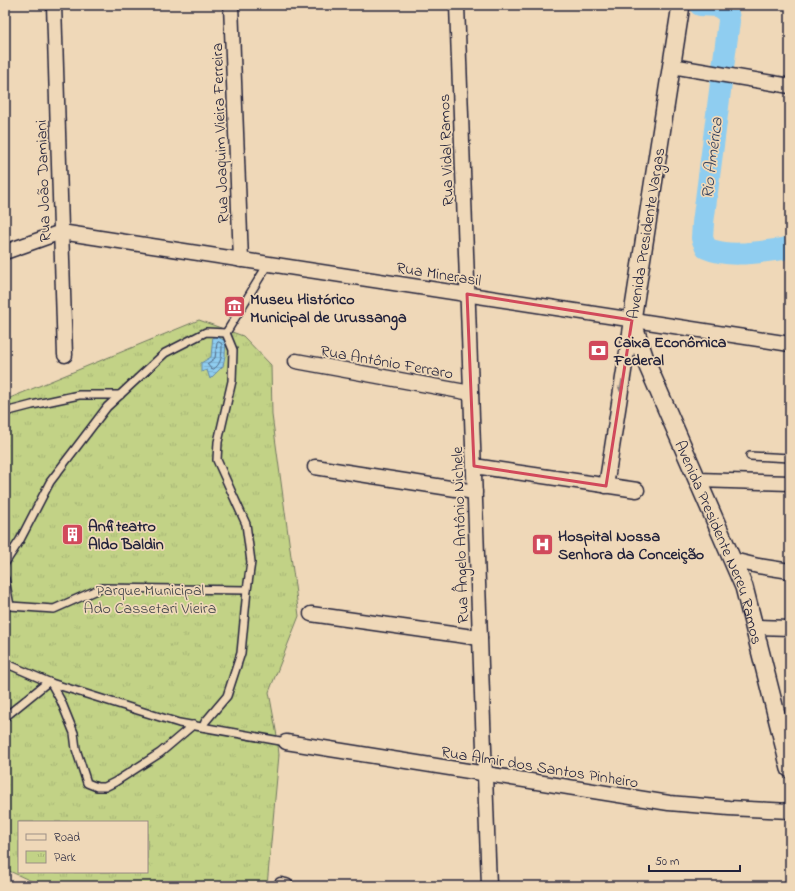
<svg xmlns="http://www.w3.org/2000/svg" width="795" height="891" viewBox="0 0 795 891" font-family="'Indie Flower',sans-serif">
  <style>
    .park { fill: url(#park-tufts); stroke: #727a60; fill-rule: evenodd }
    .water { fill: url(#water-rules); stroke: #6389a8 }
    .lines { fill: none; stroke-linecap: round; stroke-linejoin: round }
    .shore { stroke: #4e6683; stroke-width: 1 }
    .river { stroke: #8fcdf0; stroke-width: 22 }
    .service-casing { stroke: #22223b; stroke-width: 10 }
    .minor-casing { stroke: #22223b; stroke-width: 17 }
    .tertiary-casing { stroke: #22223b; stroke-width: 20 }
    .service { stroke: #efd8b8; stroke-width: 7 }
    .minor { stroke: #efd8b8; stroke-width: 14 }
    .tertiary { stroke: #efd8b8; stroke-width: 17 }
    .oneway { fill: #887d7a }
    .marked { fill: none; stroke: #d1495b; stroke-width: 3; stroke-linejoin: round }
    .labels { text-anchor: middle; stroke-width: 3.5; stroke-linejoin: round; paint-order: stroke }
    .street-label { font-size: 16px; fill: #22223b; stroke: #efd8b8 }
    .poi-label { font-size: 16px; font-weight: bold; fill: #22223b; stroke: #efd8b8; text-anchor: start }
    .park-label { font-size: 16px; fill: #42454a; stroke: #efd8b8 }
    .water-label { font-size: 17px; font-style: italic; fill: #38445f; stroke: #efd8b8 }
  </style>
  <defs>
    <pattern id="park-tufts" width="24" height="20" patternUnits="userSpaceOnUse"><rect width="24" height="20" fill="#c2d286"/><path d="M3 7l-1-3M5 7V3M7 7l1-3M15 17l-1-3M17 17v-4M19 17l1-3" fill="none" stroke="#a6b475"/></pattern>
    <pattern id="water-rules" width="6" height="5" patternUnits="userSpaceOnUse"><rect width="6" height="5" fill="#8fcdf0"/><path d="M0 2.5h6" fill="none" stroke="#7bb0cf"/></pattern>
  </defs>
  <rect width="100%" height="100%" fill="#efd8b8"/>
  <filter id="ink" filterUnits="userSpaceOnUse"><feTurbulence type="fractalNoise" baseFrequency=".025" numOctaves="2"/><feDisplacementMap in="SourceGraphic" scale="8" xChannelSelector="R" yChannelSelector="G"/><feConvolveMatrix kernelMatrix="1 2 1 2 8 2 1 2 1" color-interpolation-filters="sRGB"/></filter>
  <g filter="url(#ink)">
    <path class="park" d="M199,320L243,336L271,365L272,415L299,616L269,692L277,736L279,755L267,886H42L5,869V400ZM19,822H147V872H19Z"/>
    <polygon class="water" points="213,335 226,341 225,356 223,366 210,379 207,370 201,372 201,363 211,357"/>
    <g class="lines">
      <path class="shore" d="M219,342L222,344C222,354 222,365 212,370L207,364L215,358L217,343Z"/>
      <path class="river" d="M700,5L718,6L728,13L729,21L703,223L702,238L706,248C731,259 763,251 790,248"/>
      <defs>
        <g id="service">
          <polyline points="5,412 32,405 79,395 120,395"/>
          <polyline points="750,456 790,458"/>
          <polyline points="5,563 20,540 50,482 107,407 165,353 206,332 226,333 268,264"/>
          <polyline points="5,579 10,606"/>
          <polyline points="5,602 10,606 54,609 101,588 247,590"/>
          <polyline points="5,663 51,683 179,723 286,742"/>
          <polyline points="51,683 61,701 74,733 76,749 87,783 97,787 105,787 115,782 160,753 193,725"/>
          <polyline points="5,717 48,682"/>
          <polyline points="203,727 205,722 227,696 241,653 247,590 251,562 246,524 217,460 218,442 232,381 233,350 226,333"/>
        </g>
        <g id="minor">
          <polyline points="54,5 65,355"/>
          <polyline points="231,5 241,260"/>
          <polyline points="457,5 489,886"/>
          <polyline points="672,66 790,86"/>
          <polyline points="5,252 61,232 790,344"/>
          <polyline points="296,361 471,393"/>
          <polyline points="474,466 637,490"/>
          <polyline points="315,467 475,492"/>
          <polyline points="698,480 790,483"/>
          <polyline points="606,486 632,320"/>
          <polyline points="733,560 758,566 790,571"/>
          <polyline points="311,614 480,638"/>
          <polyline points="755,627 790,628"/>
          <polyline points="286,742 669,803 729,808 790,811"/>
          <polyline points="281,885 286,886"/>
        </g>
        <g id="tertiary">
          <path id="s1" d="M681,5L632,320L646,362L744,587L790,769"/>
        </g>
      </defs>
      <use href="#service" class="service-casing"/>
      <use href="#minor" class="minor-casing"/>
      <use href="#tertiary" class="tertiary-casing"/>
      <use href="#service" class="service"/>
      <use href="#minor" class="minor"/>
      <use href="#tertiary" class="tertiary"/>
    </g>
    <defs><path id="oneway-solid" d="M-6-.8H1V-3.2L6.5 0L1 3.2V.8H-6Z"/></defs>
    <use class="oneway" href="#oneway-solid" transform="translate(621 386) rotate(99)"/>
  </g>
  <path class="marked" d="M467,294L632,320L606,486L474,466Z"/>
  <defs>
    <symbol id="museum-square" viewBox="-11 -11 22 22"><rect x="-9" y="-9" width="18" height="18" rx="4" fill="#d1495b" stroke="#efd8b8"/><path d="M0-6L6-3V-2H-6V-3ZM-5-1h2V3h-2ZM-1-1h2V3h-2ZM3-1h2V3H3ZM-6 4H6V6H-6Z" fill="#fff"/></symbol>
    <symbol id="bank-square" viewBox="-11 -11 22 22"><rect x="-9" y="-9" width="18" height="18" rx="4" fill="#d1495b" stroke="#efd8b8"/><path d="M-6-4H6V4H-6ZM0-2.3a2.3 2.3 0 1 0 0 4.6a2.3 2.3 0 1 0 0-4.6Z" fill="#fff"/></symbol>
    <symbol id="building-square" viewBox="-11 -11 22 22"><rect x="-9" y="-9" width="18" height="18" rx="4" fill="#d1495b" stroke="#efd8b8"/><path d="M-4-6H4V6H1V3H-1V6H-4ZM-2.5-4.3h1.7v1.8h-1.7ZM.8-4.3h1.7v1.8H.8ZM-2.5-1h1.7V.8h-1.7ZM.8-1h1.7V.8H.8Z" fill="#fff"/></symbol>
    <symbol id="hospital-square" viewBox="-11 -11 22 22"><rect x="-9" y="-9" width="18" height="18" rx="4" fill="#d1495b" stroke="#efd8b8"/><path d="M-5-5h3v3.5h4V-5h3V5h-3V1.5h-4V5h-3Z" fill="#fff"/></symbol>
  </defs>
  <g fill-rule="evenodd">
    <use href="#museum-square" x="222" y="294" width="25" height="25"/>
    <use href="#bank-square" x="586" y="338" width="25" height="25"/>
    <use href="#building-square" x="60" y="522" width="25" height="25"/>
    <use href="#hospital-square" x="530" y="532" width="25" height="25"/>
  </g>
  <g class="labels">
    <g class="street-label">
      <text transform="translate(219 133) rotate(-92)" y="6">Rua Joaquim Vieira Ferreira</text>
      <text transform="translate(445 150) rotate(-92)" y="6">Rua Vidal Ramos</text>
      <text transform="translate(42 181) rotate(-92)" y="6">Rua João Damiani</text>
      <text transform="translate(645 233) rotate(-81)" y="6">Avenida Presidente Vargas</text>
      <text transform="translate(439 273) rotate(9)" y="6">Rua Minerasil</text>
      <text transform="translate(387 361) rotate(10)" y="6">Rua Antônio Ferraro</text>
      <text transform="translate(459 535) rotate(-92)" y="6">Rua Ângelo Antônio Nichele</text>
      <text dy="6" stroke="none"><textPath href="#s1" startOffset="558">Avenida Presidente Nereu Ramos</textPath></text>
      <text transform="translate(540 766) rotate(9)" y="6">Rua Almir dos Santos Pinheiro</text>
    </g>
    <g class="poi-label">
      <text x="250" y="304">Museu Histórico<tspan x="250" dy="18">Municipal de Urussanga</tspan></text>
      <text x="614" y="347">Caixa Econômica<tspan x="614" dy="18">Federal</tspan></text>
      <text x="88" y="531">Anfiteatro<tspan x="88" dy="18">Aldo Baldin</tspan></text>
      <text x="558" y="541">Hospital Nossa<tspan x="558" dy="18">Senhora da Conceição</tspan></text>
    </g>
    <g class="park-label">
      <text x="150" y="595">Parque Municipal<tspan x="150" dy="18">Ado Cassetari Vieira</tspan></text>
    </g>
    <g class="water-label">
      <text transform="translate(711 158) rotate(-83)" y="6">Rio América</text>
    </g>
  </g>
  <rect width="795" height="891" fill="none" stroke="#efd8b8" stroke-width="20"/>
  <rect x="10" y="10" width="775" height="871" fill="none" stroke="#22223b" stroke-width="1.5" filter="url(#ink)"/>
  <rect x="18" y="821" width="130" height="52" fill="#efd8b8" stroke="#9d8f86"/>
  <rect x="26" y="834" width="20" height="6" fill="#efd8b8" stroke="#9d8f86"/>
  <text x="54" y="841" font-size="12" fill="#22223b">Road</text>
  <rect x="26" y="851" width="20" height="12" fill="url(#park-tufts)" stroke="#9d8f86"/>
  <text x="54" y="861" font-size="12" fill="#22223b">Park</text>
  <path d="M649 865v6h91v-6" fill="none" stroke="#22223b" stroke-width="2"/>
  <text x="655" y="865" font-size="12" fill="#22223b" stroke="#efd8b8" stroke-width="3" paint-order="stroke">50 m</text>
</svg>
